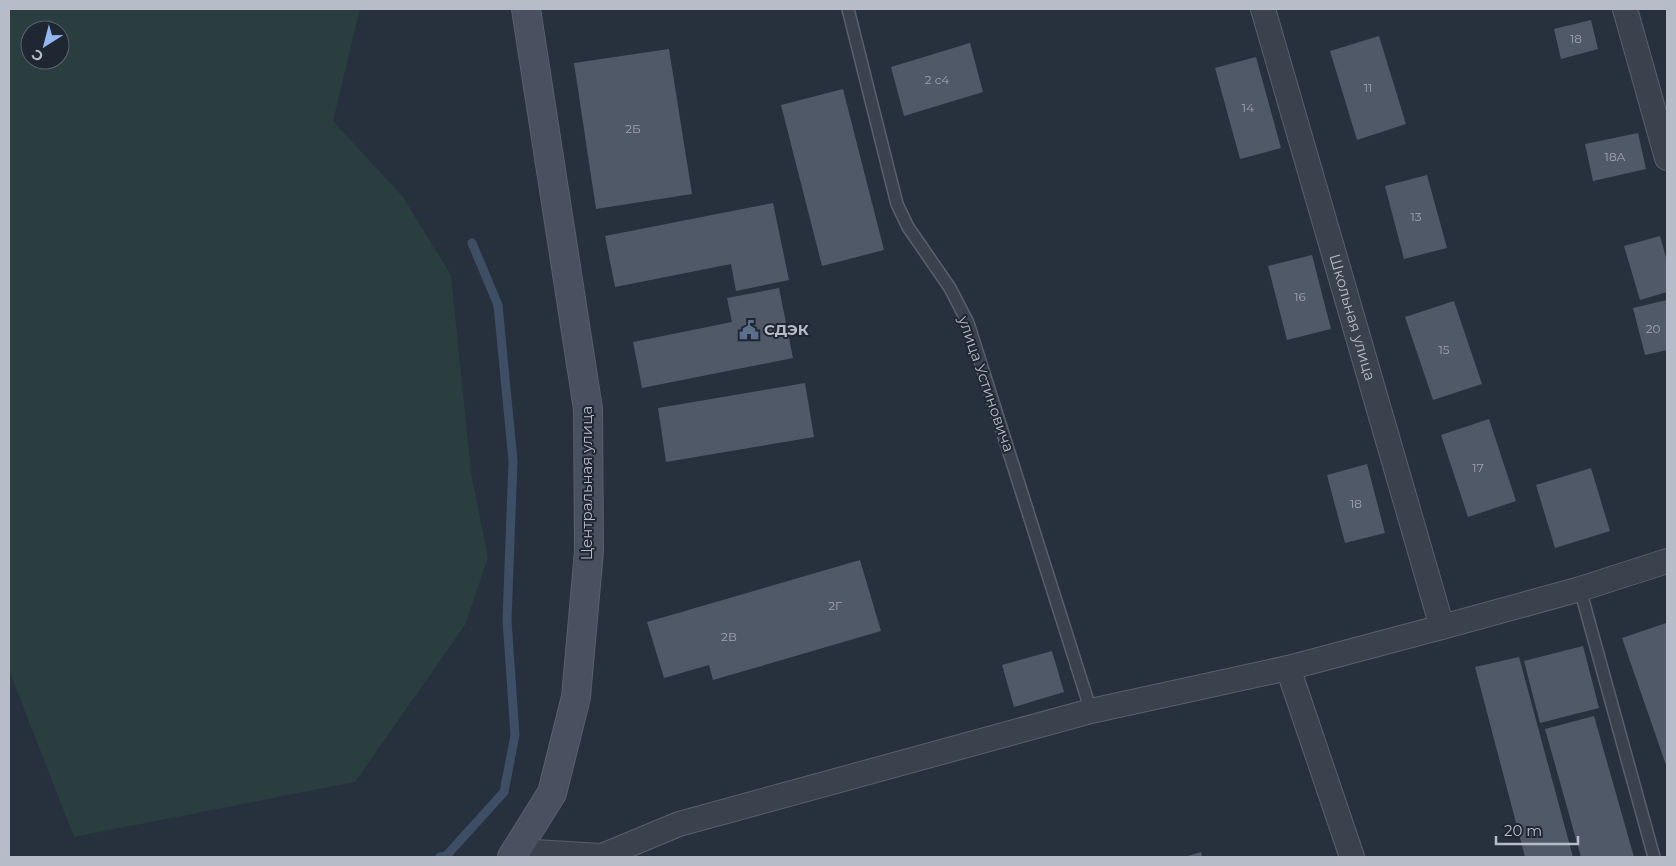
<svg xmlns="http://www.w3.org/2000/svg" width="1676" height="866" viewBox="0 0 1676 866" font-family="Montserrat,sans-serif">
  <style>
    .green { fill: #2a3d3f; fill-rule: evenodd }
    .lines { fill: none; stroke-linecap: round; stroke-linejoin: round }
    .stream { stroke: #3e4e64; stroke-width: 9 }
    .building { fill: #505967 }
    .lane-casing { stroke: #58606b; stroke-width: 14 }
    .street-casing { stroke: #58606b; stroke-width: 26 }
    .secondary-casing { stroke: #58606b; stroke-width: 30 }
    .lane { stroke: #3a424d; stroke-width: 11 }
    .street { stroke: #3a424d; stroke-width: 24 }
    .secondary { stroke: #495160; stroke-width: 28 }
    .labels { text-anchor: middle; stroke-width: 4; stroke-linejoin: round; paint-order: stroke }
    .number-label { font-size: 12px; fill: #9da4b0 }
    .street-label { font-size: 15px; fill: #b7bdc8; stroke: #1f2732 }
    .poi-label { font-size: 15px; font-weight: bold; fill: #b7bdc8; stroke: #1f2732; text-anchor: start }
  </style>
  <rect width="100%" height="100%" fill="#27303d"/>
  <path class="green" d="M9,9H360L333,121L403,197L451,275L471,472L488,558L465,625L355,782L74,837L9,670ZM30,30H60V60H30Z"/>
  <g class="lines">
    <polyline class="stream" points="440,857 446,856 504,792 515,735 507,621 513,461 498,305 472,243"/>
  </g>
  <g class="building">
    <polygon points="1591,20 1598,49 1561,59 1554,29"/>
    <polygon points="1379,36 1406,124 1357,140 1330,51"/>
    <polygon points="970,43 983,92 904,116 891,67"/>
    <polygon points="669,49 692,194 596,209 574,63"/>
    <polygon points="1256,57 1281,148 1240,159 1215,68"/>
    <polygon points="843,89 884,250 822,266 781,105"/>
    <polygon points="1638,133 1646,169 1593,181 1585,144"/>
    <polygon points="1427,175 1447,248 1404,259 1385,186"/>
    <polygon points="773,203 789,280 736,291 731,264 615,287 605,236"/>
    <polygon points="1660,236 1667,261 1667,292 1640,300 1624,246"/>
    <polygon points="1312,255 1331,329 1287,340 1268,266"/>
    <polygon points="779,288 793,358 642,388 633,342 732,322 727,298"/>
    <polygon points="1667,300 1667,350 1645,355 1633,308"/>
    <polygon points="1454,301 1482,384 1433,400 1405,317"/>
    <polygon points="805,383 814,437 666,462 658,408"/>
    <polygon points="1489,419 1516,501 1468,517 1441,435"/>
    <polygon points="1367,464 1385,533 1345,543 1327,475"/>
    <polygon points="1591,468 1610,531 1555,548 1536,485"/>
    <polygon points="860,560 881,631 713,680 709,665 664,678 647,622"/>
    <polygon points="1666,623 1667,627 1667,768 1622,638"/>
    <polygon points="1583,646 1599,708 1540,723 1524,661"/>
    <polygon points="1052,651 1064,692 1014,707 1002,665"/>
    <polygon points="1519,657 1573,857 1525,857 1475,667"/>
    <polygon points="1594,716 1634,857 1581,857 1545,729"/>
    <polygon points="1201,852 1202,857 1184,857"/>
  </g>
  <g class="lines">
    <defs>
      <g id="lane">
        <polyline points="848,9 897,204 908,227 950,288 968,323 1091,711"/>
        <polyline points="1580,589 1654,857"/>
      </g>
      <g id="street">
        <path id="s1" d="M1263,9L1442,627"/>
        <polyline points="1625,9 1667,158"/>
        <polyline points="1288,668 1352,857"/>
        <polyline points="517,851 602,856 679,824 1091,711 1288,668 1442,627 1580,589 1667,561"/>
      </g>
      <polyline id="secondary" points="512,857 552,793 576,697 589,551 588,409 526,9"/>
    </defs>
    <use href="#lane" class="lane-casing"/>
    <use href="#street" class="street-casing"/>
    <use href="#secondary" class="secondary-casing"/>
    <use href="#lane" class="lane"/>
    <use href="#street" class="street"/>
    <use href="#secondary" class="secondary"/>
  </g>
  <defs>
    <symbol id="civic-bare" viewBox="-9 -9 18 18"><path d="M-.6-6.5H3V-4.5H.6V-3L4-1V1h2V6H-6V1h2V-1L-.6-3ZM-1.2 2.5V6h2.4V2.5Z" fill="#5c6f8a" stroke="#1f2732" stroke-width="2.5" paint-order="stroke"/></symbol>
  </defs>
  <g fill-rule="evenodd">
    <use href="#civic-bare" x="735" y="316" width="28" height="28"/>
  </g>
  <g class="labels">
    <g class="number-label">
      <text x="1576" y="43">18</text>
      <text x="937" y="84">2 с4</text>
      <text x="1368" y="92">11</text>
      <text x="1248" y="112">14</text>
      <text x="633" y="133">2Б</text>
      <text x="1615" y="161">18А</text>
      <text x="1416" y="221">13</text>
      <text x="1300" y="301">16</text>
      <text x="1653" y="333">20</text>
      <text x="1444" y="354">15</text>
      <text x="1478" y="472">17</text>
      <text x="1356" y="508">18</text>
      <text x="835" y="610">2Г</text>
      <text x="729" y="641">2В</text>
    </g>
    <g class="street-label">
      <text dy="5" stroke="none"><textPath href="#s1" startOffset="321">Школьная улица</textPath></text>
      <text transform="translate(986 384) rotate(71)" y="5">улица Устиновича</text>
      <text transform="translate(587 483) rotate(-90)" y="5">Центральная улица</text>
    </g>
    <g class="poi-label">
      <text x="764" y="335">СДЭК</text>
    </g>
  </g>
  <rect width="1676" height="866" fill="none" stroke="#b7bdc8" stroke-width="20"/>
  <g transform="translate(45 45) rotate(216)"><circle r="24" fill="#1f2732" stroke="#5c636e"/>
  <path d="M0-4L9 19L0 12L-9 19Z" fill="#94b7ef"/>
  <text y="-8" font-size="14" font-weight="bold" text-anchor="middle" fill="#b7bdc8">С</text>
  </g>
  <path d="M1496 836v8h82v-8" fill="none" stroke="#b7bdc8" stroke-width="2.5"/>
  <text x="1504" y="836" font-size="15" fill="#b7bdc8" stroke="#1f2732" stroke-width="4" paint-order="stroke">20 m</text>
</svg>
